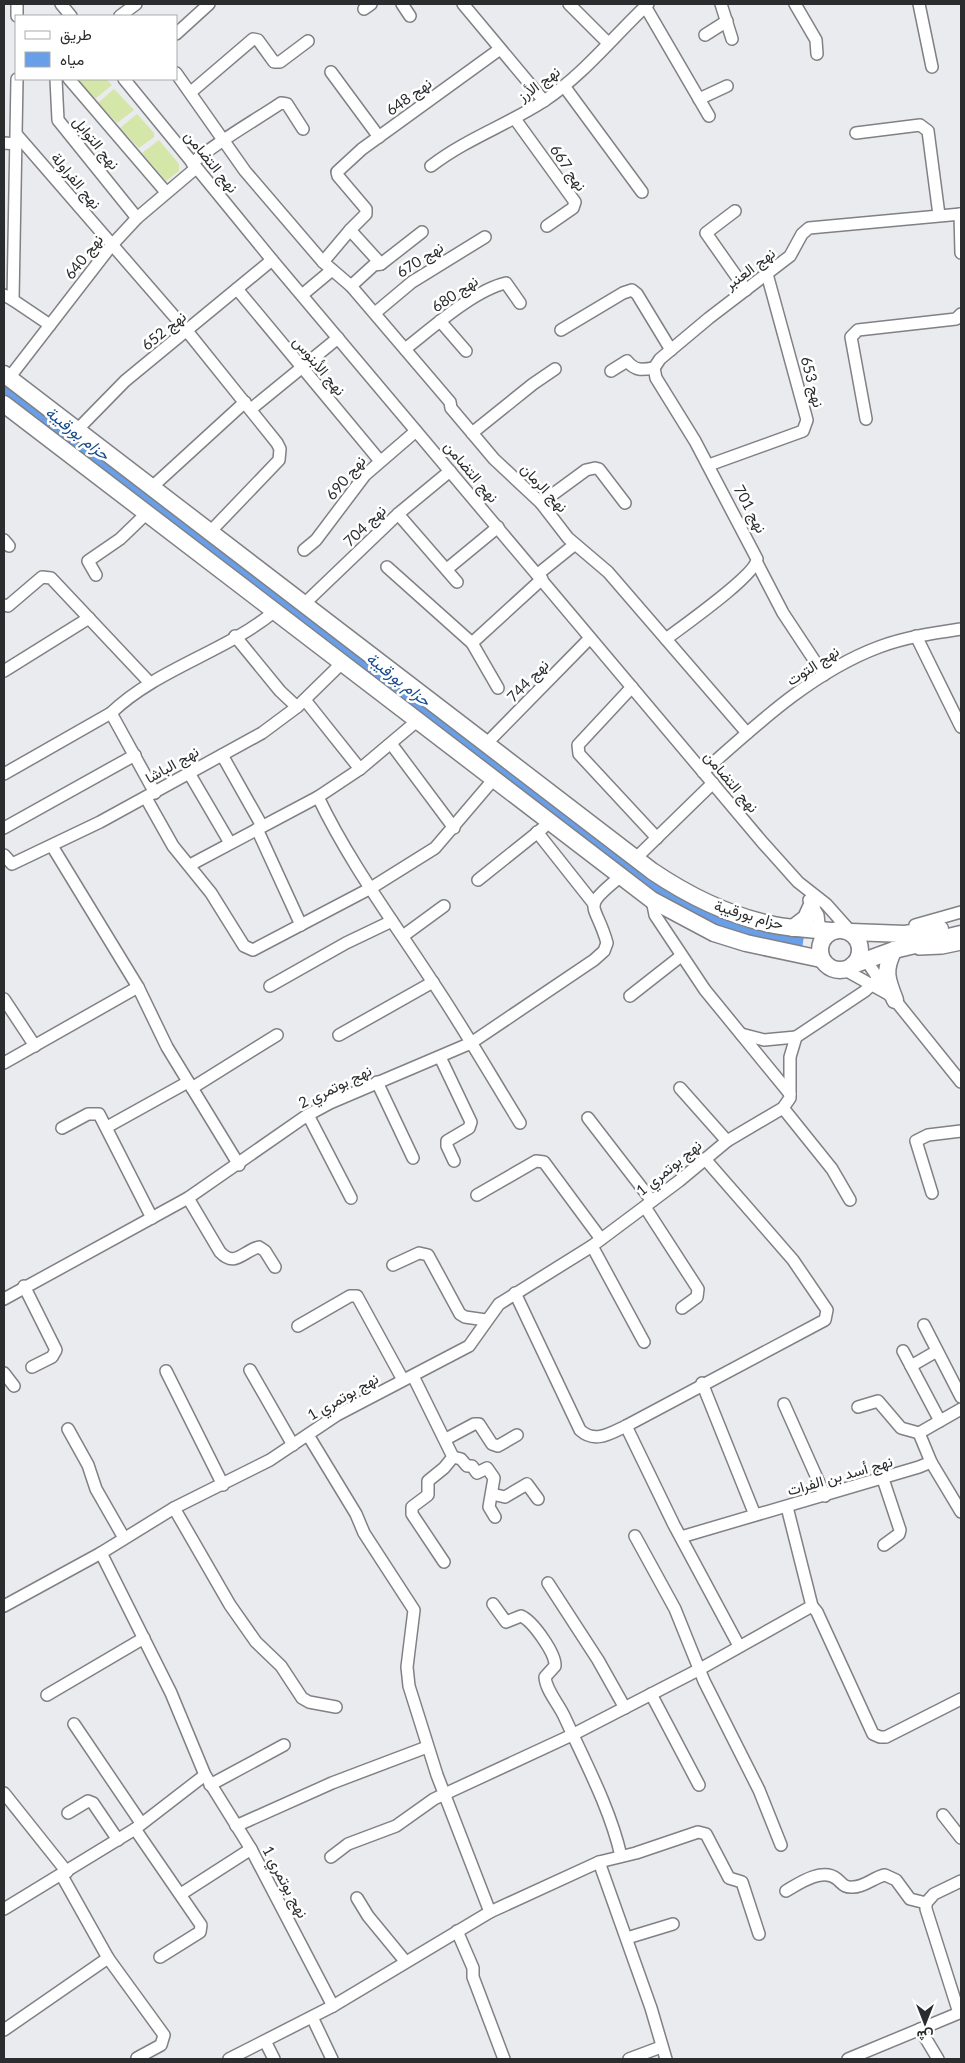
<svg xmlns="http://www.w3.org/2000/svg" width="965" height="2063" viewBox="0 0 965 2063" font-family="Lato,Vazirmatn,sans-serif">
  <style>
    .green { fill: #d4e6a8 }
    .water { fill: #699fe8 }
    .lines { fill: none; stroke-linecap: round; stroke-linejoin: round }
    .minor-casing { stroke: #808185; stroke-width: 14 }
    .highway-casing { stroke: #808185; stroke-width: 19 }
    .minor { stroke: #fff; stroke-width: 11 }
    .highway { stroke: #fff; stroke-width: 16 }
    .labels { text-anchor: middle; stroke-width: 5; stroke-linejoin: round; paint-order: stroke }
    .street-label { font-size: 15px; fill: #2b2c2d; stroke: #fff }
    .water-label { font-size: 16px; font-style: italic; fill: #174b8c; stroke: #fff }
  </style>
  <rect width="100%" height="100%" fill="#eaebef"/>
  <g class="green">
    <polygon points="77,79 106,79 112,85 95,99"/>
    <polygon points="114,89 134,110 117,123 98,103"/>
    <polygon points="137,114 154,133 154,137 139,148 120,128"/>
    <polygon points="159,140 179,164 179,171 166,181 142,153"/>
  </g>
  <polygon class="water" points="4,380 646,873 804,936 802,949 741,937 666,903 4,397"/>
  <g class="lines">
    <defs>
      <g id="minor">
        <polyline points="61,4 71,16"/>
        <polyline points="402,4 410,16"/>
        <polyline points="463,4 544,101"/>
        <polyline points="569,4 608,43"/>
        <polyline points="721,4 732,39"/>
        <polyline points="795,4 816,40 817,54"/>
        <polyline points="919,4 932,67"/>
        <polyline points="645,6 709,116"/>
        <polyline points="364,9 371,4"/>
        <polyline points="17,16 17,4"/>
        <polyline points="120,16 136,4"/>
        <polyline points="176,34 209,4"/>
        <polyline points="705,35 727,21"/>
        <polyline points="331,72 379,137"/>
        <polyline points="176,73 245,171 323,262 351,286 450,402 451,408 494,459 541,503 568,538 608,572 747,733"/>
        <polyline points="56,79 58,120 137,218"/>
        <polyline points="69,79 165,191"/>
        <polyline points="124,79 272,260 763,843 798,882 826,904 851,932"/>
        <polyline points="564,86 642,192"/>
        <polyline points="191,92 253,39 258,40 274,62 280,62 308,41"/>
        <polyline points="699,99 727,86"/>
        <polyline points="515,119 575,202 573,208 547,226"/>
        <polyline points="856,133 920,125 928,131 939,215"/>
        <polyline points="17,135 187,331 277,443 280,449 279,460 210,532"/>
        <polyline points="4,143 17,144"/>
        <path d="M192,163C220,140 251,123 281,103L287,104L303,129"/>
        <path d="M431,166C466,139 507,125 544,101C583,75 614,36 648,4"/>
        <polyline points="735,211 706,233 746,290"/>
        <polyline points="960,214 961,253"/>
        <polyline points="350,230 366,214 366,209 338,176 337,172 362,149 500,49"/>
        <polyline points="323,262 350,230 381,264"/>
        <polyline points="351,286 374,265 381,264 422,232"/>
        <polyline points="237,289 380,461"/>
        <polyline points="4,295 13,300 17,79"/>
        <polyline points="302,295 332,270"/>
        <polyline points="13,300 50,325"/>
        <polyline points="375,313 412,282 485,237"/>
        <polyline points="440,321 466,351"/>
        <polyline points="561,330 623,293 632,290 637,294 671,350"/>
        <path d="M405,349C431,329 474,290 506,283L520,303"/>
        <polyline points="654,368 660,359 709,318 790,256 802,234 809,228 961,214"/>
        <path d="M654,368L656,378L695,441L757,559C756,575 683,626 666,639"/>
        <path d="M611,371L627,361C635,371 642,370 654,368"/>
        <polyline points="9,378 111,246 137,218 196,168"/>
        <polyline points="251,409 338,338"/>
        <polyline points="866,419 851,337 858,330 956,319 961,314"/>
        <polyline points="78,429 125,381 272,260"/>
        <polyline points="472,433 533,384 555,369"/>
        <polyline points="709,465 803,431 807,420 767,274"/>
        <polyline points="152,487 245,402"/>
        <polyline points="541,503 586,470 595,468 599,469 625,503"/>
        <polyline points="398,514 457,582"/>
        <polyline points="4,540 9,546"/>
        <polyline points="304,550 316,540 365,475 416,431"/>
        <polyline points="757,563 783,613 824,675"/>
        <polyline points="387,567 472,643 498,688"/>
        <polyline points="447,569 498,527"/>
        <polyline points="538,574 574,545"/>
        <polyline points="96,575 88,561 120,539 147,513"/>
        <polyline points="4,605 8,606 42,577 51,578 150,683"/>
        <polyline points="303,605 398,514 450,471"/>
        <polyline points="235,636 280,691 297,707"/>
        <polyline points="916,636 961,727"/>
        <polyline points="472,643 542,579"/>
        <polyline points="4,671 89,618"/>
        <polyline points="632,687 578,745 579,754 657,838"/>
        <polyline points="305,700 360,769"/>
        <polyline points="111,713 155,793"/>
        <polyline points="486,744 590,638"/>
        <polyline points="392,745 454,828"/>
        <polyline points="222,755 262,826"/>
        <path d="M703,772C756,725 812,672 879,647C906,637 934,633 961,629"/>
        <polyline points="189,773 230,843"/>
        <path d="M4,774L111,713C158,668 226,652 275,611"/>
        <path d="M318,797C349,862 393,921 432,981C463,1027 491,1076 520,1123"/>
        <polyline points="146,798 173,846 211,893 244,946 253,950 371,888 435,848 493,780"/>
        <polyline points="4,828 135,755"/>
        <polyline points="257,829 301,925"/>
        <polyline points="537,832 594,904"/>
        <polyline points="52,846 138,987 167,1047 239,1165"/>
        <polyline points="4,855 12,864 100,822 262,733 297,707 342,663"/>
        <polyline points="635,859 713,783"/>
        <polyline points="190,865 318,797 360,769 417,721"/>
        <polyline points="478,880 543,828"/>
        <polyline points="652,900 655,915 705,990 790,1094"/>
        <polyline points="809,900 818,915 821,941"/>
        <polyline points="915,925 961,912"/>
        <polyline points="403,936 444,906"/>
        <polyline points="919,949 942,948 961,944"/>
        <polyline points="860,951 882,984"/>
        <polyline points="845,970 888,994 895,1000 961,1082"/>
        <polyline points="270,986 346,943 392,921"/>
        <polyline points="630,996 681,956"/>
        <polyline points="4,999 35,1046"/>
        <polyline points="741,1034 764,1040 796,1037"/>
        <polyline points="339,1035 433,982"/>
        <polyline points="440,1057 471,1122 469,1128 447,1141 447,1146 454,1161"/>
        <polyline points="4,1063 138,987"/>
        <polyline points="377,1082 413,1158"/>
        <polyline points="192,1088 277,1035"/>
        <polyline points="680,1088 727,1141"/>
        <polyline points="783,1108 832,1169 850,1200"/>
        <polyline points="308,1115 351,1198"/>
        <polyline points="588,1118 652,1201"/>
        <polyline points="107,1127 188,1082"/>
        <polyline points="62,1128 88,1114 99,1114 152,1218"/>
        <polyline points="932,1193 916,1141 928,1135 961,1131"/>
        <polyline points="477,1195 536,1161 544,1162 601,1239"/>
        <path d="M188,1198L220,1252C235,1268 243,1251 259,1247L265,1251L275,1267"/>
        <polyline points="645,1207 698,1289 697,1297 682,1308"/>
        <polyline points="592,1246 644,1342"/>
        <polyline points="393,1265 419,1253 428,1255 460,1314 465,1317 486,1320"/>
        <polyline points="24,1286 56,1350 52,1357 32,1367"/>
        <path d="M515,1293L580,1430C595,1444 611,1433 626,1426L825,1320L827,1310L793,1260L705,1159"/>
        <path d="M4,1299L188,1198L306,1116L330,1103L471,1043L594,960L604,951L607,943C596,902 579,910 620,877"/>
        <polyline points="924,1325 961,1397"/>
        <polyline points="298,1326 350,1296 357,1296 403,1380"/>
        <polyline points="903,1351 940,1421"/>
        <polyline points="911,1366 937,1351"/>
        <polyline points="250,1370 293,1445"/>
        <polyline points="166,1371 223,1485"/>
        <polyline points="4,1373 14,1386"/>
        <polyline points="413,1376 453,1457 444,1468 428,1481 428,1495 412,1507 412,1514 444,1562"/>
        <polyline points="702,1383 755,1515"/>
        <polyline points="784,1404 825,1496"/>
        <polyline points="858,1407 878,1401 901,1428 919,1433"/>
        <polyline points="626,1426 674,1525 739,1646"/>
        <polyline points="68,1429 88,1465 96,1489 124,1538"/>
        <polyline points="308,1435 356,1514 364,1533 414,1610 407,1667 409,1686 437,1775 490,1912"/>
        <polyline points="446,1439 474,1424 479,1424 492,1444 498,1446 517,1435"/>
        <polyline points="453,1457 461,1459 467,1466 472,1466 477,1473 487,1468 494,1478 489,1507 495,1517"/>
        <polyline points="931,1462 961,1512"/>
        <polyline points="883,1479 900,1530 899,1534 884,1545"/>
        <polyline points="492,1494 505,1497 527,1484 538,1499"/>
        <polyline points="787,1507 812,1606 817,1612 873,1734 880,1737 886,1737 961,1699"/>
        <polyline points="174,1508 230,1605 256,1642 281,1666 302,1698 309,1702 336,1707"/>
        <polyline points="635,1536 675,1609 704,1681 759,1790 781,1845"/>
        <polyline points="681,1537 919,1467 931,1462 919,1433 961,1409"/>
        <polyline points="101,1553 171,1693 205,1775 251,1849 333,2006"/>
        <polyline points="548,1583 598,1660 625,1708"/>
        <path d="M493,1604L506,1622L521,1616C533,1621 556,1654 555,1666L545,1677C546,1691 559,1704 565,1718C585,1762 610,1808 621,1856"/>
        <polyline points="4,1606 101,1553 174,1508 270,1460 337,1415 469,1346 499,1304 592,1246 679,1181 727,1141 783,1108 790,1098 790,1057 796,1037 865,991 886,971"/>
        <polyline points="651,1694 699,1785"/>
        <polyline points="47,1695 144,1638"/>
        <polyline points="74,1724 141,1823"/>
        <polyline points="210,1785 284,1745"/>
        <polyline points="4,1793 67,1872"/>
        <polyline points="68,1813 88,1801 93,1803 118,1840"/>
        <polyline points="943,1815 961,1838"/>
        <polyline points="236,1826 332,1783 427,1747"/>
        <polyline points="135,1829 201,1925 200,1932 160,1957"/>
        <polyline points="331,1857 348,1844 396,1826 434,1799 572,1735 700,1669 812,1606"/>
        <polyline points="599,1862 651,2008 666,2059"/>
        <polyline points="62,1876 108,1958 164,2035 161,2045 137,2058"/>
        <path d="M786,1891C798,1884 822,1867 837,1879C842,1883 844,1888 853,1887C865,1887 874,1877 885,1875L896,1880L910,1899L926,1903"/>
        <polyline points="181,1894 251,1849"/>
        <polyline points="357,1898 368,1916 405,1961"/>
        <polyline points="926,1903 934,1894 961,1881"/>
        <polyline points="4,1909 135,1829 205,1775"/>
        <polyline points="457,1931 473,1968 473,1977 504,2059"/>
        <polyline points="627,1938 673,1924"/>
        <polyline points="312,2017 332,2059"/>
        <polyline points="920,2029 938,2059"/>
        <polyline points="4,2030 108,1958"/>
        <polyline points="265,2041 274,2059"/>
        <polyline points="229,2059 333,2006 490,1912 599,1862 636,1853 698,1832 706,1834 729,1878 742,1882 759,1934"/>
        <polyline points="629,2059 661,2047"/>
        <polyline points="848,2059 959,2013 926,1909 926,1903"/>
      </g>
      <g id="highway">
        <path d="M4,374L652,871C689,896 729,916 774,925C793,929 812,929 831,931"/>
        <polyline points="4,404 652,900 714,933 746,943 821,959"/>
        <polyline points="793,928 806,918 812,905"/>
        <circle cx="840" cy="950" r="20"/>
        <polyline points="851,932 905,934 940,929"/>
        <path d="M894,950C883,970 887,980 895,1000"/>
        <polyline points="853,965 894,950 961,934"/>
      </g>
    </defs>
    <use href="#minor" class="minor-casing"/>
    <use href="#highway" class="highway-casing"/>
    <use href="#minor" class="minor"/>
    <use href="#highway" class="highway"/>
  </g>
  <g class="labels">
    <g class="street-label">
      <text transform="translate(539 84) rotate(-36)" y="5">نهج الأرز</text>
      <text transform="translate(409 97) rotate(-36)" y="5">نهج 648</text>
      <text transform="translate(96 143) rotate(51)" y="5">نهج التوابل</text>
      <text transform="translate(211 162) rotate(51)" y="5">نهج التضامن</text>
      <text transform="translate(568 168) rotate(56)" y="5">نهج 667</text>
      <text transform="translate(76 181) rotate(50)" y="5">نهج الفراولة</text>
      <text transform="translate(84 257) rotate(-52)" y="5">نهج 640</text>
      <text transform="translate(420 260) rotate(-33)" y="5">نهج 670</text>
      <text transform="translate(750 269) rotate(-37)" y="5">نهج العنبر</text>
      <text transform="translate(455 294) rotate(-34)" y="5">نهج 680</text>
      <text transform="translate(164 331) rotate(-39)" y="5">نهج 652</text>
      <text transform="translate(319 366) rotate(50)" y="5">نهج الأبنوس</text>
      <text transform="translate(812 382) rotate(75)" y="5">نهج 653</text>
      <text transform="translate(471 472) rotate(50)" y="5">نهج التضامن</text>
      <text transform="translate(346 478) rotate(-50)" y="5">نهج 690</text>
      <text transform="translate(544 488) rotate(47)" y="5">نهج الرمان</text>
      <text transform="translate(750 509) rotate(62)" y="5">نهج 701</text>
      <text transform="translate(365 526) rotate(-44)" y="5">نهج 704</text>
      <text transform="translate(813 666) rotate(-33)" y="5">نهج التوت</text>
      <text transform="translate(528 681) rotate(-46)" y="5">نهج 744</text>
      <text transform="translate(172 765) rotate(-30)" y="5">نهج الباشا</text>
      <text transform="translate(731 782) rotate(50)" y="5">نهج التضامن</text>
      <text transform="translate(749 915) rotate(16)" y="5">حزام بورقيبة</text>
      <text transform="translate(335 1087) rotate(-26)" y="5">نهج بوتمري 2</text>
      <text transform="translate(669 1168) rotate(-39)" y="5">نهج بوتمري 1</text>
      <text transform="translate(343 1397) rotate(-30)" y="5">نهج بوتمري 1</text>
      <text transform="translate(840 1476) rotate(-16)" y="5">نهج أسد بن الفرات</text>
      <text transform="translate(285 1882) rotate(62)" y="5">نهج بوتمري 1</text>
    </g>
    <g class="water-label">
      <text transform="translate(78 433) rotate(38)" y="6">حزام بورقيبة</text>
      <text transform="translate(399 679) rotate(38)" y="6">حزام بورقيبة</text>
    </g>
  </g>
  <rect width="965" height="2063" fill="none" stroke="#2b2c2d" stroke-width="10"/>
  <rect x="15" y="15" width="162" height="65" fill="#ffffff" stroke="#aaabab"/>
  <rect x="25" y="31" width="25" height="8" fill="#ffffff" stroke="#aaabab"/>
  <text x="60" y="40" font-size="15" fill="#2b2c2d">طريق</text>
  <rect x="25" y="52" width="25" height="15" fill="#699fe8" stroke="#aaabab"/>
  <text x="60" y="65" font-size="15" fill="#2b2c2d">مياه</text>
  <g transform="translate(925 2023) rotate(180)" stroke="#ffffff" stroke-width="4" paint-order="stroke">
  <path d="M0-4L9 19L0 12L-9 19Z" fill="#2b2c2d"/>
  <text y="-8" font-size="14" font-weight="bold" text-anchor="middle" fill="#2b2c2d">ش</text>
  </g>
</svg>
